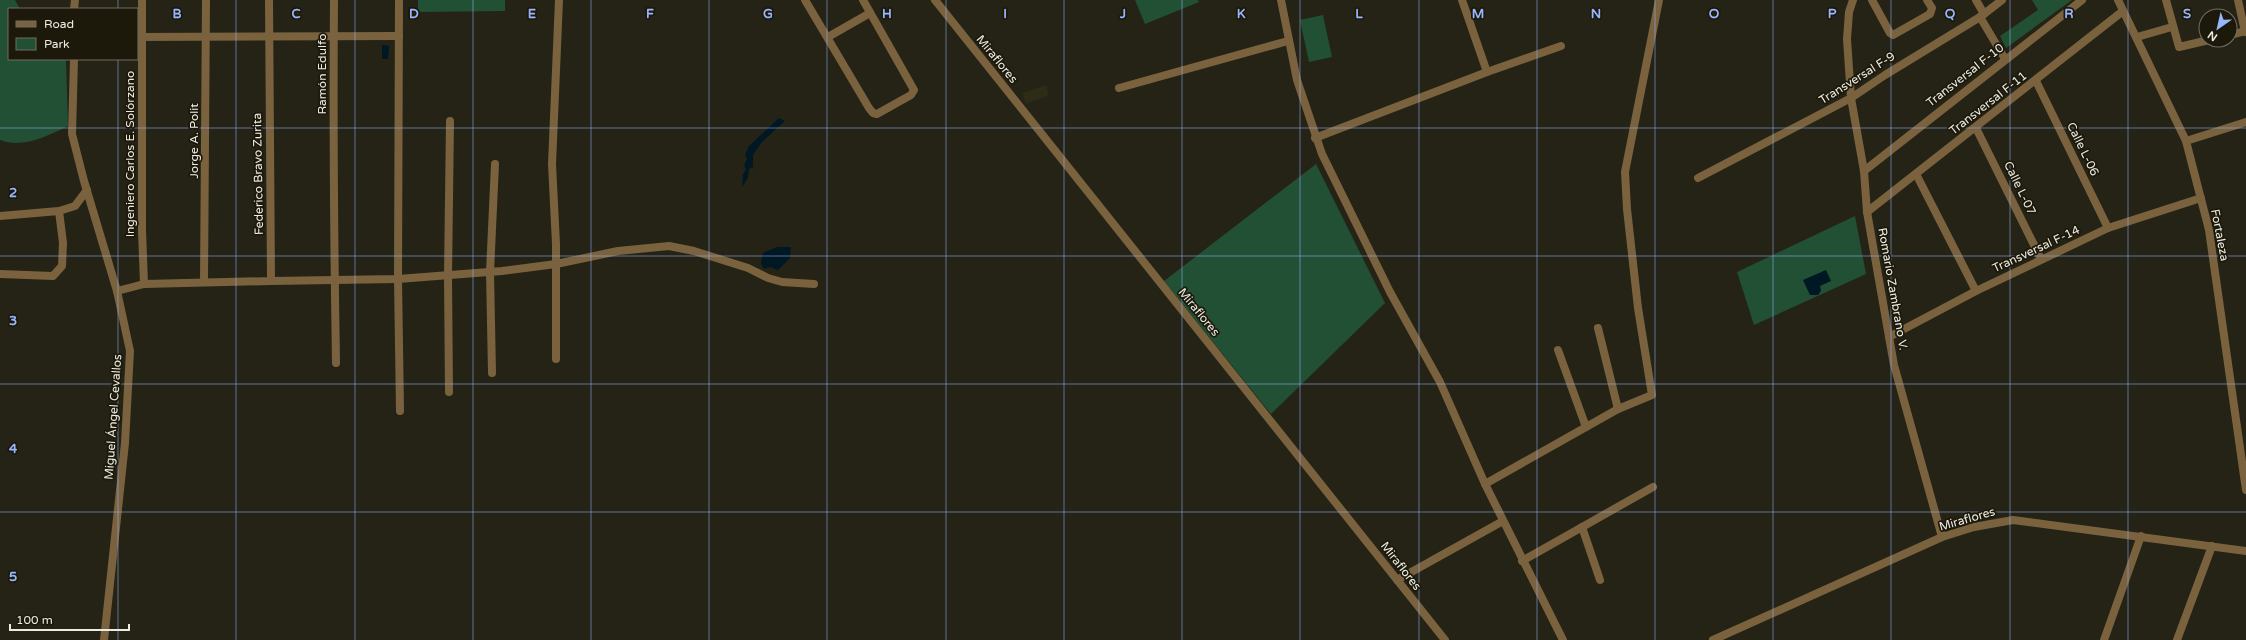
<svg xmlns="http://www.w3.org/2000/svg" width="2246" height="640" viewBox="0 0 2246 640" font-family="'Varela Round',sans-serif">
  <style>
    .built { fill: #2e2b16 }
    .green { fill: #215035 }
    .water { fill: #001724 }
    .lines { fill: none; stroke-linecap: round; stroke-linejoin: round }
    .street { stroke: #7a623e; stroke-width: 8 }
    .grid { fill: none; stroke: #99b5fd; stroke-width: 1; stroke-opacity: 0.55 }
    .labels { text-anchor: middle; stroke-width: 3.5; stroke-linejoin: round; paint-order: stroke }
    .street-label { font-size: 12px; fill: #edece3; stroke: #1c190b }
    .grid-label { font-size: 13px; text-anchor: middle; font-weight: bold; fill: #99b5fd; stroke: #1c190b; stroke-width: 3.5; stroke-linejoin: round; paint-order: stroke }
  </style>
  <rect width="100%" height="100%" fill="#252315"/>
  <polygon class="built" points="1046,85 1049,95 1026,104 1022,93"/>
  <g class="green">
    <path d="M0,0H15L20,9H9V59H66L68,126C47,136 22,149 0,140Z"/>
    <polygon points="418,0 505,0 505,11 418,12"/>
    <polygon points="1135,0 1198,0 1199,2 1145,24"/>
    <polygon points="2032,0 2072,0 2006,48 2000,36 2038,10"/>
    <polygon points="1323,15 1332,57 1309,62 1300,20"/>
    <polygon points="1316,164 1385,303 1271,414 1164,281"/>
    <polygon points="1855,216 1866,274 1754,325 1737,272"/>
  </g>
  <g class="water">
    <polygon points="382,45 389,46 388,59 382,59"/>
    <polygon points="779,118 785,121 761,143 753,155 753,167 749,169 748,178 742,187 743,174 746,169 744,165 747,159 745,155 749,146"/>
    <polygon points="777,247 791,247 790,258 778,270 770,267 764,269 761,264 763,253"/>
    <polygon points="1826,270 1831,281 1820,286 1821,291 1818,295 1810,295 1803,280"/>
  </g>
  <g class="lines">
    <g class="street">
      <polyline points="142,0 142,230 144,284"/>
      <path d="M334,0C333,121 334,242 336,363"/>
      <polyline points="399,0 398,279 400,411"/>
      <polyline points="805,0 869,108 873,113 877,114 911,95 914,90 863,0"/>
      <polyline points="935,0 1445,640"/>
      <polyline points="1281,0 1297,80 1322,154 1390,292 1440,382 1485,484 1563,640"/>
      <polyline points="1462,0 1487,72"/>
      <polyline points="1853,0 1849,12 1847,39 1851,98 1864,171 1867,212 1894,365 1942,537"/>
      <polyline points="1872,0 1890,33 1893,35 1930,14 1932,8 1927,0"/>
      <polyline points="1976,0 1984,14"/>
      <polyline points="2118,0 2186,141 2209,230 2246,490"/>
      <polyline points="2166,0 2179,47 2209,40"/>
      <polyline points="2238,0 2245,32"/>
      <polyline points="74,9 75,0"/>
      <polyline points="1980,17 2005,59"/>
      <polyline points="2230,35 2246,31"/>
      <polyline points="138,37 399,36"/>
      <polyline points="828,37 870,13"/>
      <polyline points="2137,37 2172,27"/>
      <polyline points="74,59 72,134 84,181 117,291 130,351 125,443 104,640"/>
      <polyline points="2036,81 2108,228"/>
      <polyline points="1119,88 1288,41"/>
      <polyline points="1976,128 2041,259"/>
      <polyline points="1315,138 1487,72 1561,46"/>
      <polyline points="2186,141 2246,122"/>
      <polyline points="1864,171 2082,0"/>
      <polyline points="1916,174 1976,291"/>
      <polyline points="1698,178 1851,98 1885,75 1980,17 2002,0"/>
      <polyline points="1867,212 2123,11"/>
      <polyline points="0,216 59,211 75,206 87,190"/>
      <polyline points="0,274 53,276 62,266 63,243 59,211"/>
      <polyline points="271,281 398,279 502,271 556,264 618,251 669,246 694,251 748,268 768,278 782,282 814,284"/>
      <polyline points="204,282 206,0"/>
      <polyline points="117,291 144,284 271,281 269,0"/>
      <polyline points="1598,328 1618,409"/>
      <polyline points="1889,337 1976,291 2108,228 2201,198"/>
      <polyline points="1558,350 1586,427"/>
      <polyline points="556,359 556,244 552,164 559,0"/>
      <polyline points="492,373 490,272 495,164"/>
      <polyline points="449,392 448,276 450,121"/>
      <polyline points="1485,484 1618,409 1652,395 1638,308 1627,209 1625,172 1659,0"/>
      <polyline points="1582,527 1600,580"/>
      <polyline points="1522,561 1653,487"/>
      <polyline points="1397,580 1503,521"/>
      <polyline points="1713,640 1942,537 1974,527 2013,520 2246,551"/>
      <polyline points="2104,640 2141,536"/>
      <polyline points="2177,640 2212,546"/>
    </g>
  </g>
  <path class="grid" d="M118,0V9M236,0V640M355,0V640M473,0V640M591,0V640M709,0V640M827,0V640M946,0V640M1064,0V640M1182,0V640M1300,0V640M1419,0V640M1537,0V640M1655,0V640M1773,0V640M1891,0V640M2010,0V640M2128,0V640M118,59V640M0,128H2246M0,256H2246M0,384H2246M0,512H2246"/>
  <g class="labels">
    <g class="street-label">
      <text transform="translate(997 59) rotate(51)" y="4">Miraflores</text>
      <text transform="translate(322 74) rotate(-90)" y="4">Ramón Edulfo</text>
      <text transform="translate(1965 75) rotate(-38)" y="4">Transversal F-10</text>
      <text transform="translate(1857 78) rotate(-32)" y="4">Transversal F-9</text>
      <text transform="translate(1988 103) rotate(-38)" y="4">Transversal F-11</text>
      <text transform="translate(194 141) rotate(-90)" y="4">Jorge A. Polit</text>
      <text transform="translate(2083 149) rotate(64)" y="4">Calle L-06</text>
      <text transform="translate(130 154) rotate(-90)" y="4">Ingeniero Carlos E. Solórzano</text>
      <text transform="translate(258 174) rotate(-91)" y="4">Federico Bravo Zurita</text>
      <text transform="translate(2020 188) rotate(64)" y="4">Calle L-07</text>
      <text transform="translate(2220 235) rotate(79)" y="4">Fortaleza</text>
      <text transform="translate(2036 249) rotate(-25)" y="4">Transversal F-14</text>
      <text transform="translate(1893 289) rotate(80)" y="4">Romario Zambrano V.</text>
      <text transform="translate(1199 312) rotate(51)" y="4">Miraflores</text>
      <text transform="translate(113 417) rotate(-86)" y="4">Miguel Ángel Cevallos</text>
      <text transform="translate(1967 519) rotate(-16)" y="4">Miraflores</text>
      <text transform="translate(1401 566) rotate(52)" y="4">Miraflores</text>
    </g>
  </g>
  <g class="grid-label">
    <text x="177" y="18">B</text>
    <text x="296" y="18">C</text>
    <text x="414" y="18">D</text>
    <text x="532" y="18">E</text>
    <text x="650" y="18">F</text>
    <text x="768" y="18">G</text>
    <text x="887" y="18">H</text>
    <text x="1005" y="18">I</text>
    <text x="1123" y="18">J</text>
    <text x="1241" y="18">K</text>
    <text x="1359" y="18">L</text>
    <text x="1478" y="18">M</text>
    <text x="1596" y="18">N</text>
    <text x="1714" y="18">O</text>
    <text x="1832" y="18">P</text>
    <text x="1950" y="18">Q</text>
    <text x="2069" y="18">R</text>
    <text x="2187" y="18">S</text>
    <text x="13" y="197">2</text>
    <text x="13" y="325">3</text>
    <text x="13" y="453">4</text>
    <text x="13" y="581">5</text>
  </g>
  <rect x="8" y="8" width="130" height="52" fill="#1c190b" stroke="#706d61"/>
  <rect x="16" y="21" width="20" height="6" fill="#7a623e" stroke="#706d61"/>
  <text x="44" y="28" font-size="12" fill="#edece3">Road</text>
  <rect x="16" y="38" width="20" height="12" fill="#215035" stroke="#706d61"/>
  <text x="44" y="48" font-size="12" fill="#edece3">Park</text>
  <g transform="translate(2218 28) rotate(214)"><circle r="19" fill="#1c190b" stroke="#706d61"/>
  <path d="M0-3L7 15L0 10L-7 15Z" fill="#99b5fd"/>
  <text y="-6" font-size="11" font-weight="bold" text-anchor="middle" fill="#edece3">N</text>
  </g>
  <path d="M10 624v6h119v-6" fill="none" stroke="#edece3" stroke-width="2"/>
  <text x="16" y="624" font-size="12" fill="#edece3" stroke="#1c190b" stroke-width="3" paint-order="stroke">100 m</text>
</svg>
